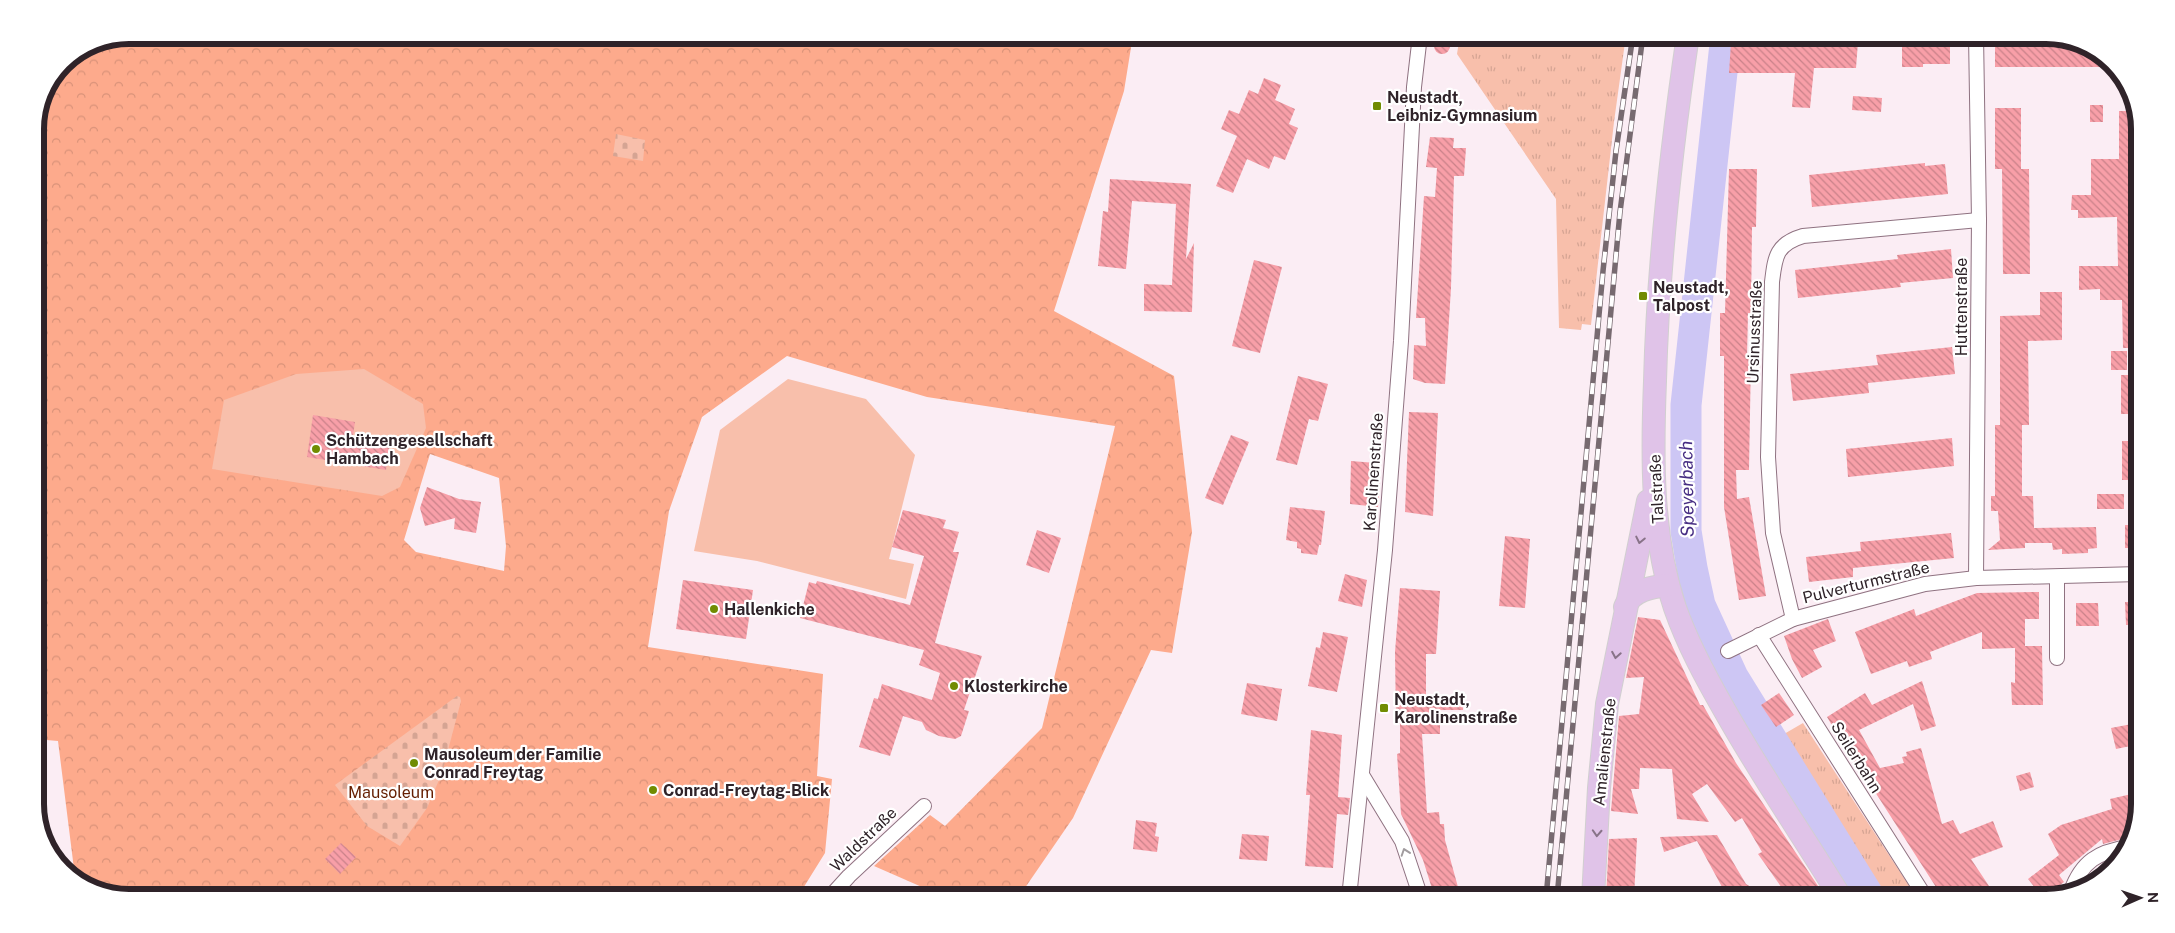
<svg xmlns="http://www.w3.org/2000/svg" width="2175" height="933" viewBox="0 0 2175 933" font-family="'Public Sans',sans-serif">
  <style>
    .grass { fill: url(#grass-tufts) }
    .forest { fill: url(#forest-crowns); fill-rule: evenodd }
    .cemetery { fill: url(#cemetery-stones) }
    .green { fill: #f8bfab }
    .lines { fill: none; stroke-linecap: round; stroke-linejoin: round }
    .river { stroke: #cdc6f4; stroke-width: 31 }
    .building { fill: url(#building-back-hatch) }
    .street-casing { stroke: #8f7281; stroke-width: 16 }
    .primary-casing { stroke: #d1cfd0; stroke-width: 24 }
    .street { stroke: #fff; stroke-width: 14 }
    .primary { stroke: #e0c3e8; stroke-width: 22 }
    .rail-casing { stroke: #776a70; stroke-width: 5.5 }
    .rail { stroke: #fff; stroke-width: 4; stroke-dasharray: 11; stroke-linecap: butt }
    .oneway { stroke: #887388 }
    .oneway2 { stroke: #a19c9f }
    .poi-dot { fill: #718c02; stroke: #fff; stroke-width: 2 }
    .labels { text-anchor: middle; stroke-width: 4.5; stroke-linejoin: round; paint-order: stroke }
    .poi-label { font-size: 16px; font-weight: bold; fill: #2f2329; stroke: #fff; text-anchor: start }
    .street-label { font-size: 16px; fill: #2f2329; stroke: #fff }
    .park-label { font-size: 16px; fill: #651e00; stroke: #fff }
    .water-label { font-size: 18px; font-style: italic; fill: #472e83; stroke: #fff }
    .rim { fill: none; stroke: #2f2329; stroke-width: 6 }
  </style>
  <defs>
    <pattern id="grass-tufts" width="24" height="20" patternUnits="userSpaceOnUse" patternTransform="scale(1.25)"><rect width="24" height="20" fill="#f8bfab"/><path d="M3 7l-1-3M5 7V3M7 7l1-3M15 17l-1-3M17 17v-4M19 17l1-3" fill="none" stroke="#d5a493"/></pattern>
    <pattern id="forest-crowns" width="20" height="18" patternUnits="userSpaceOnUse" patternTransform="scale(1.25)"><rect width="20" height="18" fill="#fdaa8c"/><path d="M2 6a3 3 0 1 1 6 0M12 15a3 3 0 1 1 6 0" fill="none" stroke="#d99279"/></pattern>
    <pattern id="cemetery-stones" width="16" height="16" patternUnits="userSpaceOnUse" patternTransform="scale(1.25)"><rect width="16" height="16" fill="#f8bfab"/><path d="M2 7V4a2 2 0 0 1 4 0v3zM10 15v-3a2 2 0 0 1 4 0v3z" fill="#d5a493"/></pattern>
    <pattern id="building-back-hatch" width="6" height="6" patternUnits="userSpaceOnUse" patternTransform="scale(1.25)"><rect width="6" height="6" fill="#f89fa8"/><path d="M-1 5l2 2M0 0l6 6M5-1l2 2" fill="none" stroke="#c98189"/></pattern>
  </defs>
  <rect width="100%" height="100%" fill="#fbedf4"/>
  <g class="grass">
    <polygon points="1460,35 1626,35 1614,122 1591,325 1582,324 1581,330 1559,328 1556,199 1457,54"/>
    <polygon points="1803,723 1917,898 1877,898 1777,738"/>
  </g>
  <path class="forest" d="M128,35H1133L1124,91L1054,311L1174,376L1192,532L1172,653L1151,650L1073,818L1018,898H947L874,866L930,815L945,826L1042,728L1115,426L927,397L787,356L702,417L669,511L648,647L823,674L817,776L832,779L825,853L797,898H128L93,891L75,877L58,741L35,739V122L63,62L93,42ZM430,454L499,478L506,546L504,571L416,552L404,540Z"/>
  <g class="cemetery">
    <polygon points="616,134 645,140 643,161 613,156"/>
    <polygon points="457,696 460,697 461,701 442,773 427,808 400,846 367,826 335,785"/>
  </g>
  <g class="green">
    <polygon points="364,369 423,404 426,428 400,487 382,496 212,469 224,400 296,374"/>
    <polygon points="788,379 866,399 915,455 889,559 914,564 906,599 757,561 694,551 720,430"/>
  </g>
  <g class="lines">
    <polyline class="river" points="1726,35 1686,405 1686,531 1692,568 1700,605 1733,677 1870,898"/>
  </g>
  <g class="building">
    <circle cx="1442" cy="46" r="8"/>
    <polygon points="1731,42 1858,42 1856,68 1814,68 1810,108 1792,107 1795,73 1729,73"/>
    <polygon points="1902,43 1950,43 1950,64 1923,64 1923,67 1902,67"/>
    <polygon points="2085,44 2114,67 1995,67 1995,45"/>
    <polygon points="1264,78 1281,85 1275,100 1295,109 1289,124 1298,128 1285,160 1274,156 1269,169 1247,159 1233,193 1216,186 1237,136 1221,129 1229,110 1239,114 1249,90 1258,94"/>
    <polygon points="1853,96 1882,98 1881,112 1852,110"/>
    <rect x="2090" y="105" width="13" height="17"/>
    <polygon points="1995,108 2021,108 2021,169 2029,169 2030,274 2003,274 2002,169 1995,169"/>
    <polygon points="2119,111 2136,111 2140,122 2140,348 2123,348 2122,300 2100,300 2100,289 2079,290 2079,266 2118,266 2117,217 2078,218 2078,210 2071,210 2072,195 2091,195 2091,159 2119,159"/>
    <polygon points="1430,137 1454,138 1453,148 1466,148 1464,176 1454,176 1451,288 1445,384 1425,383 1413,379 1414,345 1426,346 1425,318 1416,318 1424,196 1435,197 1437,168 1426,167"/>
    <polygon points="1925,163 1925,166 1945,164 1948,194 1812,207 1809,175"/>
    <polygon points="1729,169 1757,169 1756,227 1752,227 1751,313 1748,313 1747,357 1751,357 1749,470 1736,470 1737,499 1749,497 1766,596 1739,600 1724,507 1724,356 1720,356 1720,313 1725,313"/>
    <polygon points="1110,179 1191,184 1186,259 1194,243 1192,312 1144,311 1144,284 1172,285 1176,204 1132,201 1126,269 1098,266 1103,211 1108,212"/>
    <polygon points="1951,249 1953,278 1900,283 1901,287 1798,298 1795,270 1898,259 1897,255"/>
    <polygon points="1254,260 1282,267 1260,353 1232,346"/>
    <polygon points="2040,292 2062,292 2062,340 2028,341 2029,425 2022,425 2022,496 2033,496 2034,528 2096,527 2097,548 2088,549 2088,553 2062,554 2062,549 2053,550 2052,543 2025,543 2025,548 1988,550 2000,540 1998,511 1991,511 1991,496 1995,496 1995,425 2000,425 2000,316 2040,315"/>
    <polygon points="1952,347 1955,374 1868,383 1869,393 1793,401 1790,374 1878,365 1876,355"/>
    <rect x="2111" y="351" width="16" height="19"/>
    <rect x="2121" y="375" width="19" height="39"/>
    <polygon points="1298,376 1328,384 1318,421 1309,419 1297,465 1276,460"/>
    <polygon points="1409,412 1438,413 1433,516 1405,512"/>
    <polygon points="313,415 355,422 353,436 390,442 386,470 307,457"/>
    <polygon points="1231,435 1249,442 1223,505 1205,498"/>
    <polygon points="1952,438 1954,466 1848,477 1846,449"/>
    <rect x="2122" y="441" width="18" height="39"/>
    <polygon points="1351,461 1376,463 1380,485 1378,507 1350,504"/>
    <polygon points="427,487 459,499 481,502 476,533 454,529 455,518 425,526 420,508"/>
    <rect x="2097" y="494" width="27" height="15"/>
    <polygon points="1290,507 1325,511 1321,545 1319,545 1317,555 1301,553 1301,549 1297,548 1297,542 1286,540"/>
    <polygon points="903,510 946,520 943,528 959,532 953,552 959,552 935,643 982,656 964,710 969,711 961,736 955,739 939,736 926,730 922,722 903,716 890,756 859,747 874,698 878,699 882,684 932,700 940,673 919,665 924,650 800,618 809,582 816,584 817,581 910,605 924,556 892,547"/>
    <rect x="2125" y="525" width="15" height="23"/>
    <polygon points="1037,530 1061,538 1049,573 1026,565"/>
    <polygon points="1951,533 1954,558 1853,568 1853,577 1809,582 1806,557 1861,551 1860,542"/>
    <polygon points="1505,536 1530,539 1525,608 1499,606"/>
    <polygon points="1345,574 1367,580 1362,607 1338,601"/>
    <polygon points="683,580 753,590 746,639 676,629"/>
    <polygon points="1400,588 1440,591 1436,654 1426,654 1426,695 1463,695 1463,710 1440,710 1440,734 1422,734 1427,813 1439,812 1440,824 1444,824 1445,840 1461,898 1435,898 1423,860 1401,814 1397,754 1400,753 1400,724 1396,724 1395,652"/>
    <polygon points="2039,592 2039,619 2025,619 2025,646 2042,646 2043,705 2012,705 2011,682 2015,683 2015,648 1982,649 1982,632 1930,652 1932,659 1909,667 1907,661 1871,674 1855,632 1914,609 1916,616 1977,593"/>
    <polygon points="2125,602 2140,602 2140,625 2126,625"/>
    <polygon points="2076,603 2098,603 2099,626 2076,626"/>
    <polygon points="1638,617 1660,620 1700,705 1703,705 1736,763 1826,898 1789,898 1758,854 1762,852 1742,818 1735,822 1707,784 1692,794 1709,822 1677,819 1672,769 1640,768 1639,789 1631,789 1638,814 1611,811 1619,716 1639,714 1644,677 1626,678"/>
    <polygon points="1828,619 1836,641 1813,650 1822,667 1802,678 1792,659 1784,636"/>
    <polygon points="1323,632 1348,637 1337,692 1308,686 1316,647 1320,648"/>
    <polygon points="1922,681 1936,726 1921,731 1913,704 1859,730 1880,768 1904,763 1902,757 1907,756 1906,752 1921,748 1942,824 1953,820 1960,834 1993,821 2003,847 1971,859 1997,898 1943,898 1868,781 1866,782 1827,717 1865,693 1872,705"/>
    <polygon points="1247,683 1282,689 1277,721 1241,714"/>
    <polygon points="1779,693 1794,715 1776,727 1761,705"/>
    <polygon points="2137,723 2140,744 2116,749 2111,728"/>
    <polygon points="1311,730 1342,735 1338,797 1350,798 1348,815 1337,814 1333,868 1305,866 1310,795 1306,795"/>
    <polygon points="2030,772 2034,787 2020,791 2016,776"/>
    <polygon points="2140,792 2140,805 2133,840 2126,838 2103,844 2102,839 2059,875 2064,882 2043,898 2028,879 2059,855 2048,834 2061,825 2112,809 2110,799"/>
    <polygon points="1136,820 1157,823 1155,836 1159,837 1157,852 1133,849"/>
    <polygon points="1242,834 1269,836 1267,861 1239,859"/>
    <polygon points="1717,835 1746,884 1770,898 1728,898 1697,841 1664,852 1660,837"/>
    <polygon points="1637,838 1634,898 1606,898 1609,839"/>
    <polygon points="341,843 356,857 340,874 325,859"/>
    <polygon points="2119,858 2106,873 2105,863"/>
  </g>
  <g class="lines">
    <defs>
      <g id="street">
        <polyline points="1976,35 1979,220 1976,578"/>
        <polyline points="2057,577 2057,658"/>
        <path d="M1793,619L1773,533L1768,457L1772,282C1775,257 1776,244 1803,236L1979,220"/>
        <polyline points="1759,635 1926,898"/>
        <polyline points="1728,651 1793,619 1925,584 1976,578 2140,574"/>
        <polyline points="1362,775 1402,841 1421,898"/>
        <path d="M2071,891C2082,861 2098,852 2128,847"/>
        <polyline points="829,898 849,876 924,806"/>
        <polyline points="1349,898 1385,550 1401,341 1414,87 1420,35"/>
      </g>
      <g id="primary">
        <path d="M1688,35C1671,150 1658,265 1655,381C1652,457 1651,535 1675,608C1688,645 1706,678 1725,711C1761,775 1803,836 1841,898"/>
        <path d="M1625,607C1632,590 1652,587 1668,585"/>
        <polyline points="1593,898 1599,788 1607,704 1648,501"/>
      </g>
    </defs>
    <use href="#street" class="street-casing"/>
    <use href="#primary" class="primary-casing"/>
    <use href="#street" class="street"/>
    <use href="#primary" class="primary"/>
    <defs>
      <g id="rail">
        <polyline points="1546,898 1603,271 1616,151 1633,35"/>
        <polyline points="1557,898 1620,212 1643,35"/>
      </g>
    </defs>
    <use href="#rail" class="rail-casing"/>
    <use href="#rail" class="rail"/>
  </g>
  <defs><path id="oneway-chevron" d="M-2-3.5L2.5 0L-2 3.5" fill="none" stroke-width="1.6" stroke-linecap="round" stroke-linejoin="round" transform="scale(1.25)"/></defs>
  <g class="oneway">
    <use href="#oneway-chevron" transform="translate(1640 540) rotate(102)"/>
    <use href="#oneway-chevron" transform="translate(1616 655) rotate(100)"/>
    <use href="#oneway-chevron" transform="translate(1597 833) rotate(93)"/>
  </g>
  <use class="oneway2" href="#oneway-chevron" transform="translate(1405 852) rotate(-109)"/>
  <g class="poi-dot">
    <rect x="1372" y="101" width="10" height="10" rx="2.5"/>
    <rect x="1638" y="291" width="10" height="10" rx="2.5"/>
    <circle cx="316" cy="449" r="5"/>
    <circle cx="714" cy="609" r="5"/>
    <circle cx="954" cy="686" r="5"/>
    <rect x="1379" y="703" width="10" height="10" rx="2.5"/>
    <circle cx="414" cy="763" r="5"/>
    <circle cx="653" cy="790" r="5"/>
  </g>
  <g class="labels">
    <g class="poi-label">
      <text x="1387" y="103">Neustadt,<tspan x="1387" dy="18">Leibniz-Gymnasium</tspan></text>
      <text x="1653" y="293">Neustadt,<tspan x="1653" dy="18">Talpost</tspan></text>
      <text x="326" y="446">Schützengesellschaft<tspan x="326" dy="18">Hambach</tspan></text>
      <text x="724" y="615">Hallenkiche</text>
      <text x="964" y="692">Klosterkirche</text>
      <text x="1394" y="705">Neustadt,<tspan x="1394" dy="18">Karolinenstraße</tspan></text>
      <text x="424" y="760">Mausoleum der Familie<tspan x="424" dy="18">Conrad Freytag</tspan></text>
      <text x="663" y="796">Conrad-Freytag-Blick</text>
    </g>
    <g class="street-label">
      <text transform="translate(1961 307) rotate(-90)" y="6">Huttenstraße</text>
      <text transform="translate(1754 332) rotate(-88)" y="6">Ursinusstraße</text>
      <text transform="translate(1373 472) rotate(-86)" y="6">Karolinenstraße</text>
      <text transform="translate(1656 489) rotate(-93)" y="6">Talstraße</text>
      <text transform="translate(1866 582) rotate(-14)" y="6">Pulverturmstraße</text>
      <text transform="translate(1604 752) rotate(-84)" y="6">Amalienstraße</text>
      <text transform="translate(1857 757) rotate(58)" y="6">Seilerbahn</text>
      <text transform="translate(863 839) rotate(-44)" y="6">Waldstraße</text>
    </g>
    <g class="park-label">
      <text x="391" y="798">Mausoleum</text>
    </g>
    <g class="water-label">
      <text transform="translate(1687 489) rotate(-91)" y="6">Speyerbach</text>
    </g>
  </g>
  <path d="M0 0H2175V933H0ZM129 44H2046A85 85 0 0 1 2131 129V804A85 85 0 0 1 2046 889H129A85 85 0 0 1 44 804V129A85 85 0 0 1 129 44Z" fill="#fff" fill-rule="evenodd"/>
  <path class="rim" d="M129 44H2046A85 85 0 0 1 2131 129V804A85 85 0 0 1 2046 889H129A85 85 0 0 1 44 804V129A85 85 0 0 1 129 44Z"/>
  <g transform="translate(2140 898) rotate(88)" stroke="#ffffff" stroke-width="4" paint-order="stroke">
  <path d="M0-4L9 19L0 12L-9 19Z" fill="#2f2329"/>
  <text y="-8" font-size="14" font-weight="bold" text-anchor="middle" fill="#2f2329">N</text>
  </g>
</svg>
